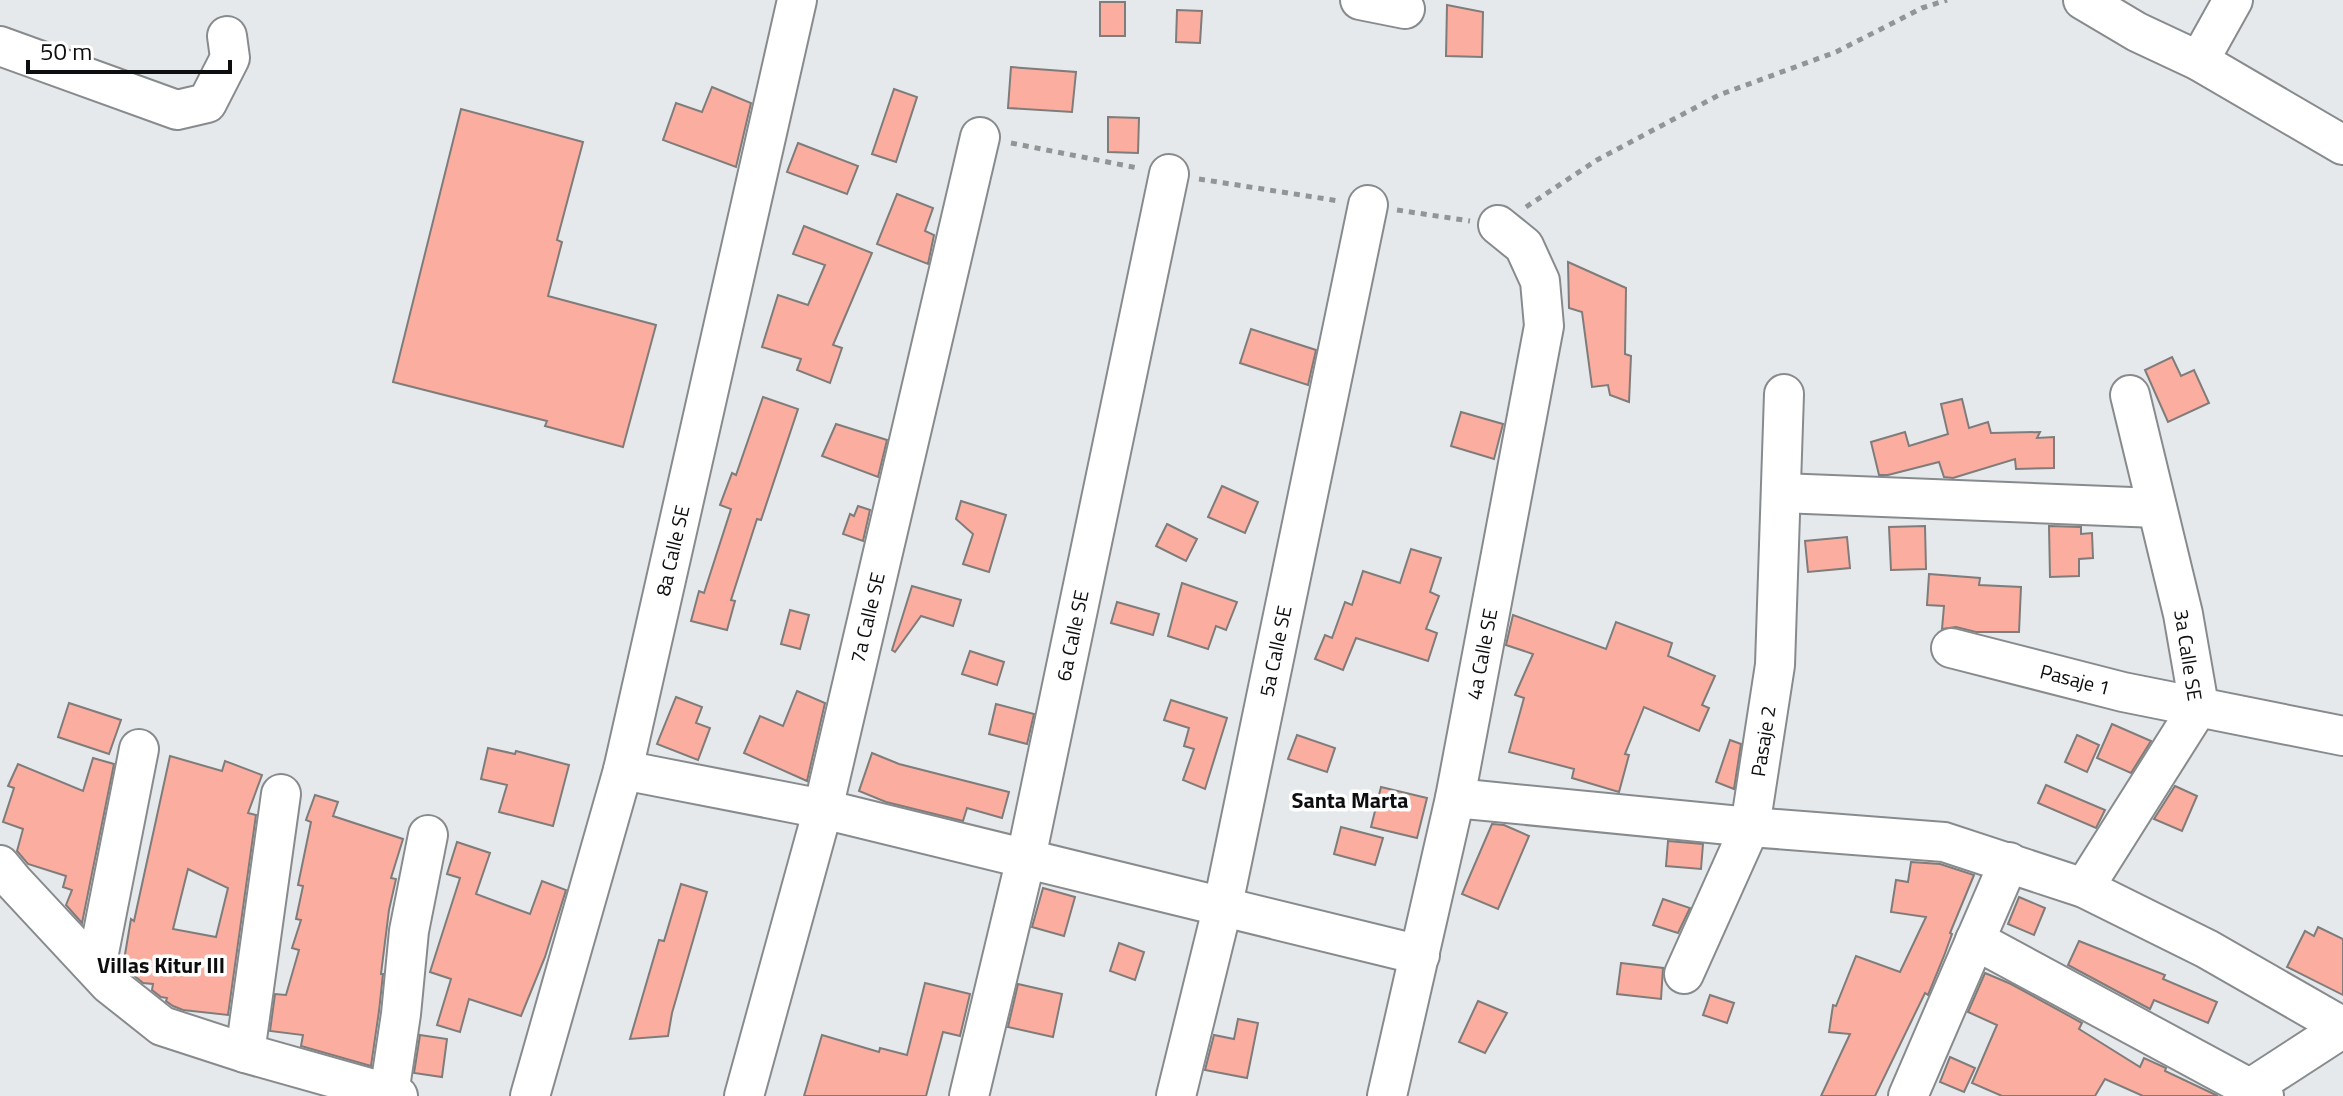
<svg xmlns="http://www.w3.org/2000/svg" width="2343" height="1096" viewBox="0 0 2343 1096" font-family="'Titillium Web',sans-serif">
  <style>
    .building { fill: #fbae9f; stroke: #7f7c7b; stroke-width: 2; fill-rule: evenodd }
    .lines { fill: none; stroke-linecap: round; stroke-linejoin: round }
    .minor-casing { stroke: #888b8d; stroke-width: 42 }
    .path { stroke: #929596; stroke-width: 5; stroke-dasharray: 6 6; stroke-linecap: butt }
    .minor { stroke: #fff; stroke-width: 38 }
    .labels { text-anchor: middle; stroke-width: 7; stroke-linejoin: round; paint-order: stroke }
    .street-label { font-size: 20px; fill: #0d0e0f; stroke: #fff }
    .neighbourhood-label { font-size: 22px; font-weight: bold; fill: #0d0e0f; stroke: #fff }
  </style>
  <rect width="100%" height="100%" fill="#e6e9eb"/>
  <g class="building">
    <rect x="1100" y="2" width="25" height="34"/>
    <polygon points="1447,5 1483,12 1482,57 1446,56"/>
    <polygon points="1177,10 1202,11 1200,43 1176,42"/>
    <polygon points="1011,67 1076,72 1072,112 1008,108"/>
    <polygon points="712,87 751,103 736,167 663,140 676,103 702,112"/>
    <polygon points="894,89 917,97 896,162 872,154"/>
    <polygon points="461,109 583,142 557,240 562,242 548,296 656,325 623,447 545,426 547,421 393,382"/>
    <polygon points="1108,117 1139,118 1138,153 1108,152"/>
    <polygon points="798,143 858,166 847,194 787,172"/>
    <polygon points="897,194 933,208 925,231 934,235 928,264 877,244"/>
    <polygon points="804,226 872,253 833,345 842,348 830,383 797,370 801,359 762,347 778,295 808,305 825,265 793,254"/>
    <polygon points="1568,262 1626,288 1625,354 1631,356 1629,402 1610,395 1608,385 1592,387 1582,312 1569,308"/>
    <polygon points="1251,329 1316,350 1308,385 1240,363"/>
    <polygon points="2172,357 2181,376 2194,370 2209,403 2168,422 2145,370"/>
    <polygon points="763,397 798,409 761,520 757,519 731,600 735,601 727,630 691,621 699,591 704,593 731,509 720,505 732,473 736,475"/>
    <polygon points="1962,399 1969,428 1988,422 1991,433 2040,432 2037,438 2054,437 2054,468 2016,469 2015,459 1953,478 1944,477 1939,462 1888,475 1879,475 1871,442 1905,432 1909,446 1948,434 1941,404"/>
    <polygon points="1461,412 1503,424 1494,459 1451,446"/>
    <polygon points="836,424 887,440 878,477 822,456"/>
    <polygon points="1222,486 1258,502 1245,533 1208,517"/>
    <polygon points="961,501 1006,515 989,572 963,564 973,534 956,519"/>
    <polygon points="858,506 870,510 863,541 843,534 850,514 854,516"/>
    <polygon points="1167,524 1197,539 1186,561 1156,546"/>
    <polygon points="1925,526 1926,569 1891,570 1889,527"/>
    <polygon points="2049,526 2081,527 2081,534 2092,533 2093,558 2079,559 2079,576 2050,577"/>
    <polygon points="1847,537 1850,568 1808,572 1805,541"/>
    <polygon points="1411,549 1441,558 1430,592 1439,596 1426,629 1437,633 1428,661 1356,638 1343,670 1315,659 1325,635 1332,638 1345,602 1352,605 1363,571 1400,583"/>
    <polygon points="1929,574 1980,578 1979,585 2021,587 2019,632 1976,632 1956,627 1942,629 1944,606 1927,605"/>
    <polygon points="1182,583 1237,602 1226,630 1216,626 1208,649 1168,636"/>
    <polygon points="912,586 961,600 953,626 921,616 895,652 892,650"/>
    <polygon points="1117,602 1159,614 1153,635 1111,623"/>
    <polygon points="790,610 809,615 800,649 781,644"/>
    <polygon points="1513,615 1606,649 1616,622 1672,643 1668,656 1715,676 1702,705 1709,708 1699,731 1644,707 1625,754 1629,755 1619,792 1572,778 1574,769 1509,752 1524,698 1515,695 1533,654 1506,645"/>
    <polygon points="970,651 1004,662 997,685 962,674"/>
    <polygon points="797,691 825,703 807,781 744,753 760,716 783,726"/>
    <polygon points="676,697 702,707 696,723 710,728 698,760 657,744"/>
    <polygon points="1171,700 1227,718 1205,789 1183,780 1194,749 1184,746 1189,728 1164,720"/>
    <polygon points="69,703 121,720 109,754 58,737"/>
    <polygon points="996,704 1034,714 1027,744 989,734"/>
    <polygon points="2112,724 2151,741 2131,773 2097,758"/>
    <polygon points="1297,735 1335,748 1327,772 1288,759"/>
    <polygon points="2077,735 2099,745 2087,772 2065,762"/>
    <polygon points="1730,740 1741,744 1734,789 1716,782"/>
    <polygon points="488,748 515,754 516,751 569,765 553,826 499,812 507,785 481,779"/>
    <polygon points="872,753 899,764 1009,792 1002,818 967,808 963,821 886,802 859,791"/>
    <path d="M170,756L222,771L225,761L262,775L248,813L256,815L228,1015L183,1010L173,1006L166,1001L167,998L161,997L152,990L153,984L143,983L123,966L131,919L134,921ZM188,869L228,888L216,937L173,929Z"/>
    <polygon points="93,758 114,764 82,923 66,905 72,890 63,887 66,876 28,864 17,851 23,829 3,822 14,788 8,786 18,764 83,791"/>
    <polygon points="2046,785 2105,810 2096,828 2038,803"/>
    <polygon points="2175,786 2197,796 2182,831 2154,819"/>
    <polygon points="1381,787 1427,798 1417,838 1371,827"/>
    <polygon points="315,795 338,802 333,816 403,839 391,878 396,879 389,910 381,974 383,974 379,1011 371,1066 301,1046 303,1035 270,1031 275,994 286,995 299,950 292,948 301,920 296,919 303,886 298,885 311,822 306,820"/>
    <polygon points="1492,824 1504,825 1529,836 1498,909 1462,894"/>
    <polygon points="1341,827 1383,838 1375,865 1334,854"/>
    <polygon points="1668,841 1703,844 1701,869 1666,866"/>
    <polygon points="457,842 490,853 476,894 530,914 542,881 566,890 545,957 521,1016 469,999 460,1032 437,1025 451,979 430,972 460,878 447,874"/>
    <polygon points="1911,862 1940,864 1974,875 1950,933 1952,934 1944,956 1928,995 1925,993 1875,1096 1821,1096 1850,1034 1829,1032 1833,1005 1836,1006 1856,956 1900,972 1926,917 1891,912 1896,880 1908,882"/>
    <polygon points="681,884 707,892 672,1013 668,1036 630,1039 659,940 664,941"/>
    <polygon points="1043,888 1075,897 1064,936 1032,927"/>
    <polygon points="2019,897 2045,908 2034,935 2008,924"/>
    <polygon points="1663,899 1690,908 1678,933 1653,925"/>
    <polygon points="2318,927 2343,939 2343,995 2287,967 2305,931 2314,936"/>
    <polygon points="2079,941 2165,975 2163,979 2217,1002 2208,1023 2154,1000 2150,1009 2068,965"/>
    <polygon points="1119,943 1144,952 1135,980 1110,971"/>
    <polygon points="1621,963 1663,968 1661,999 1617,994"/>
    <polygon points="1985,973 2011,984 2082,1023 2079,1029 2140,1067 2144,1058 2166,1068 2165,1071 2218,1096 2143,1096 2105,1079 2095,1096 2002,1096 1972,1083 1997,1025 1968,1012"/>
    <polygon points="925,983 970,994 960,1036 943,1032 926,1096 804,1096 822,1035 879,1052 880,1048 907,1055"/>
    <polygon points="1018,984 1062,994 1053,1037 1008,1027"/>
    <polygon points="1710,995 1734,1003 1727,1023 1703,1015"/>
    <polygon points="1478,1001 1507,1013 1485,1053 1459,1042"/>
    <polygon points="1238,1019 1258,1023 1247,1078 1205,1070 1214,1035 1234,1039"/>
    <polygon points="420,1035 447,1039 442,1077 414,1073"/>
    <polygon points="1950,1057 1975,1068 1964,1092 1940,1082"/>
  </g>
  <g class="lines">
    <defs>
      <g id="minor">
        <polyline points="1360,0 1405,9"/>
        <polyline points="2083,0 2137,32 2199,61 2343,145"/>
        <polyline points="0,46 177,110 207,103 230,58 227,36"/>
        <polyline points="2199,61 2233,0"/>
        <polyline points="1781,493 2157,508"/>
        <path id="s1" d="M1951,648L2123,692L2343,736"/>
        <polyline points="623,770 823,809 1420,955"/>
        <polyline points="1455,798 1750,827 1944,842 2084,888 2207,949 2343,1027"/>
        <polyline points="0,865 14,882 109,984 162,1026 245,1053 398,1096"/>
        <polyline points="2084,888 2199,706 2183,614 2130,395"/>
        <polyline points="1975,940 2264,1096"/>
        <polyline points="96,968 139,749"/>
        <path id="s2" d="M1684,974L1750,827L1775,665L1784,394"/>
        <polyline points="245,1053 281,794"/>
        <polyline points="389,1094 401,1014 409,931 428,835"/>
        <path id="s3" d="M530,1096L623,770L797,0"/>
        <path id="s4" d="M744,1096L823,809L980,137"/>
        <path id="s5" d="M969,1096L1026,858L1169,174"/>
        <path id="s6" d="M1176,1096L1223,905L1368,205"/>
        <path id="s7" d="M1387,1096L1455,798L1544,326L1540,281L1524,246L1498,225"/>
        <polyline points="1908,1096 2009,862"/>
        <polyline points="2245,1096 2249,1089 2343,1028"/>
      </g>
    </defs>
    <use href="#minor" class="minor-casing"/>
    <g class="path">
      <polyline points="1011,143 1138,168"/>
      <polyline points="1199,179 1339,201"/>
      <polyline points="1526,207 1597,160 1719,95 1836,52 1922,8 1947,0"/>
      <polyline points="1397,210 1470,221"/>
    </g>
    <use href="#minor" class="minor"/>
  </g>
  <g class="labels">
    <g class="street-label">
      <text dy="7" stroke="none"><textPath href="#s3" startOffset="564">8a Calle SE</textPath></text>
      <text dy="7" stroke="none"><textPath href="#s4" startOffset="494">7a Calle SE</textPath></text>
      <text dy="7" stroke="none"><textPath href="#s5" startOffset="472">6a Calle SE</textPath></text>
      <text dy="7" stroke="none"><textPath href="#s6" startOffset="456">5a Calle SE</textPath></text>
      <text dy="7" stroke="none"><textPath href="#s7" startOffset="452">4a Calle SE</textPath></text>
      <text transform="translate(2188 655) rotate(81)" y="7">3a Calle SE</text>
      <text dy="7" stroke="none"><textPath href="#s1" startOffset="128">Pasaje 1</textPath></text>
      <text dy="7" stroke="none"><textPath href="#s2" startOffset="248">Pasaje 2</textPath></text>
    </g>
    <g class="neighbourhood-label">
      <text x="1350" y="808">Santa Marta</text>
      <text x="161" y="973">Villas Kitur III</text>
    </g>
  </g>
  <path d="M28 60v12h202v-12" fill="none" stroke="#0d0e0f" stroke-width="4"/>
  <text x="40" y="60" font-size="24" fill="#0d0e0f" stroke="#ffffff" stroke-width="6" paint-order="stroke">50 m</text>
</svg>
